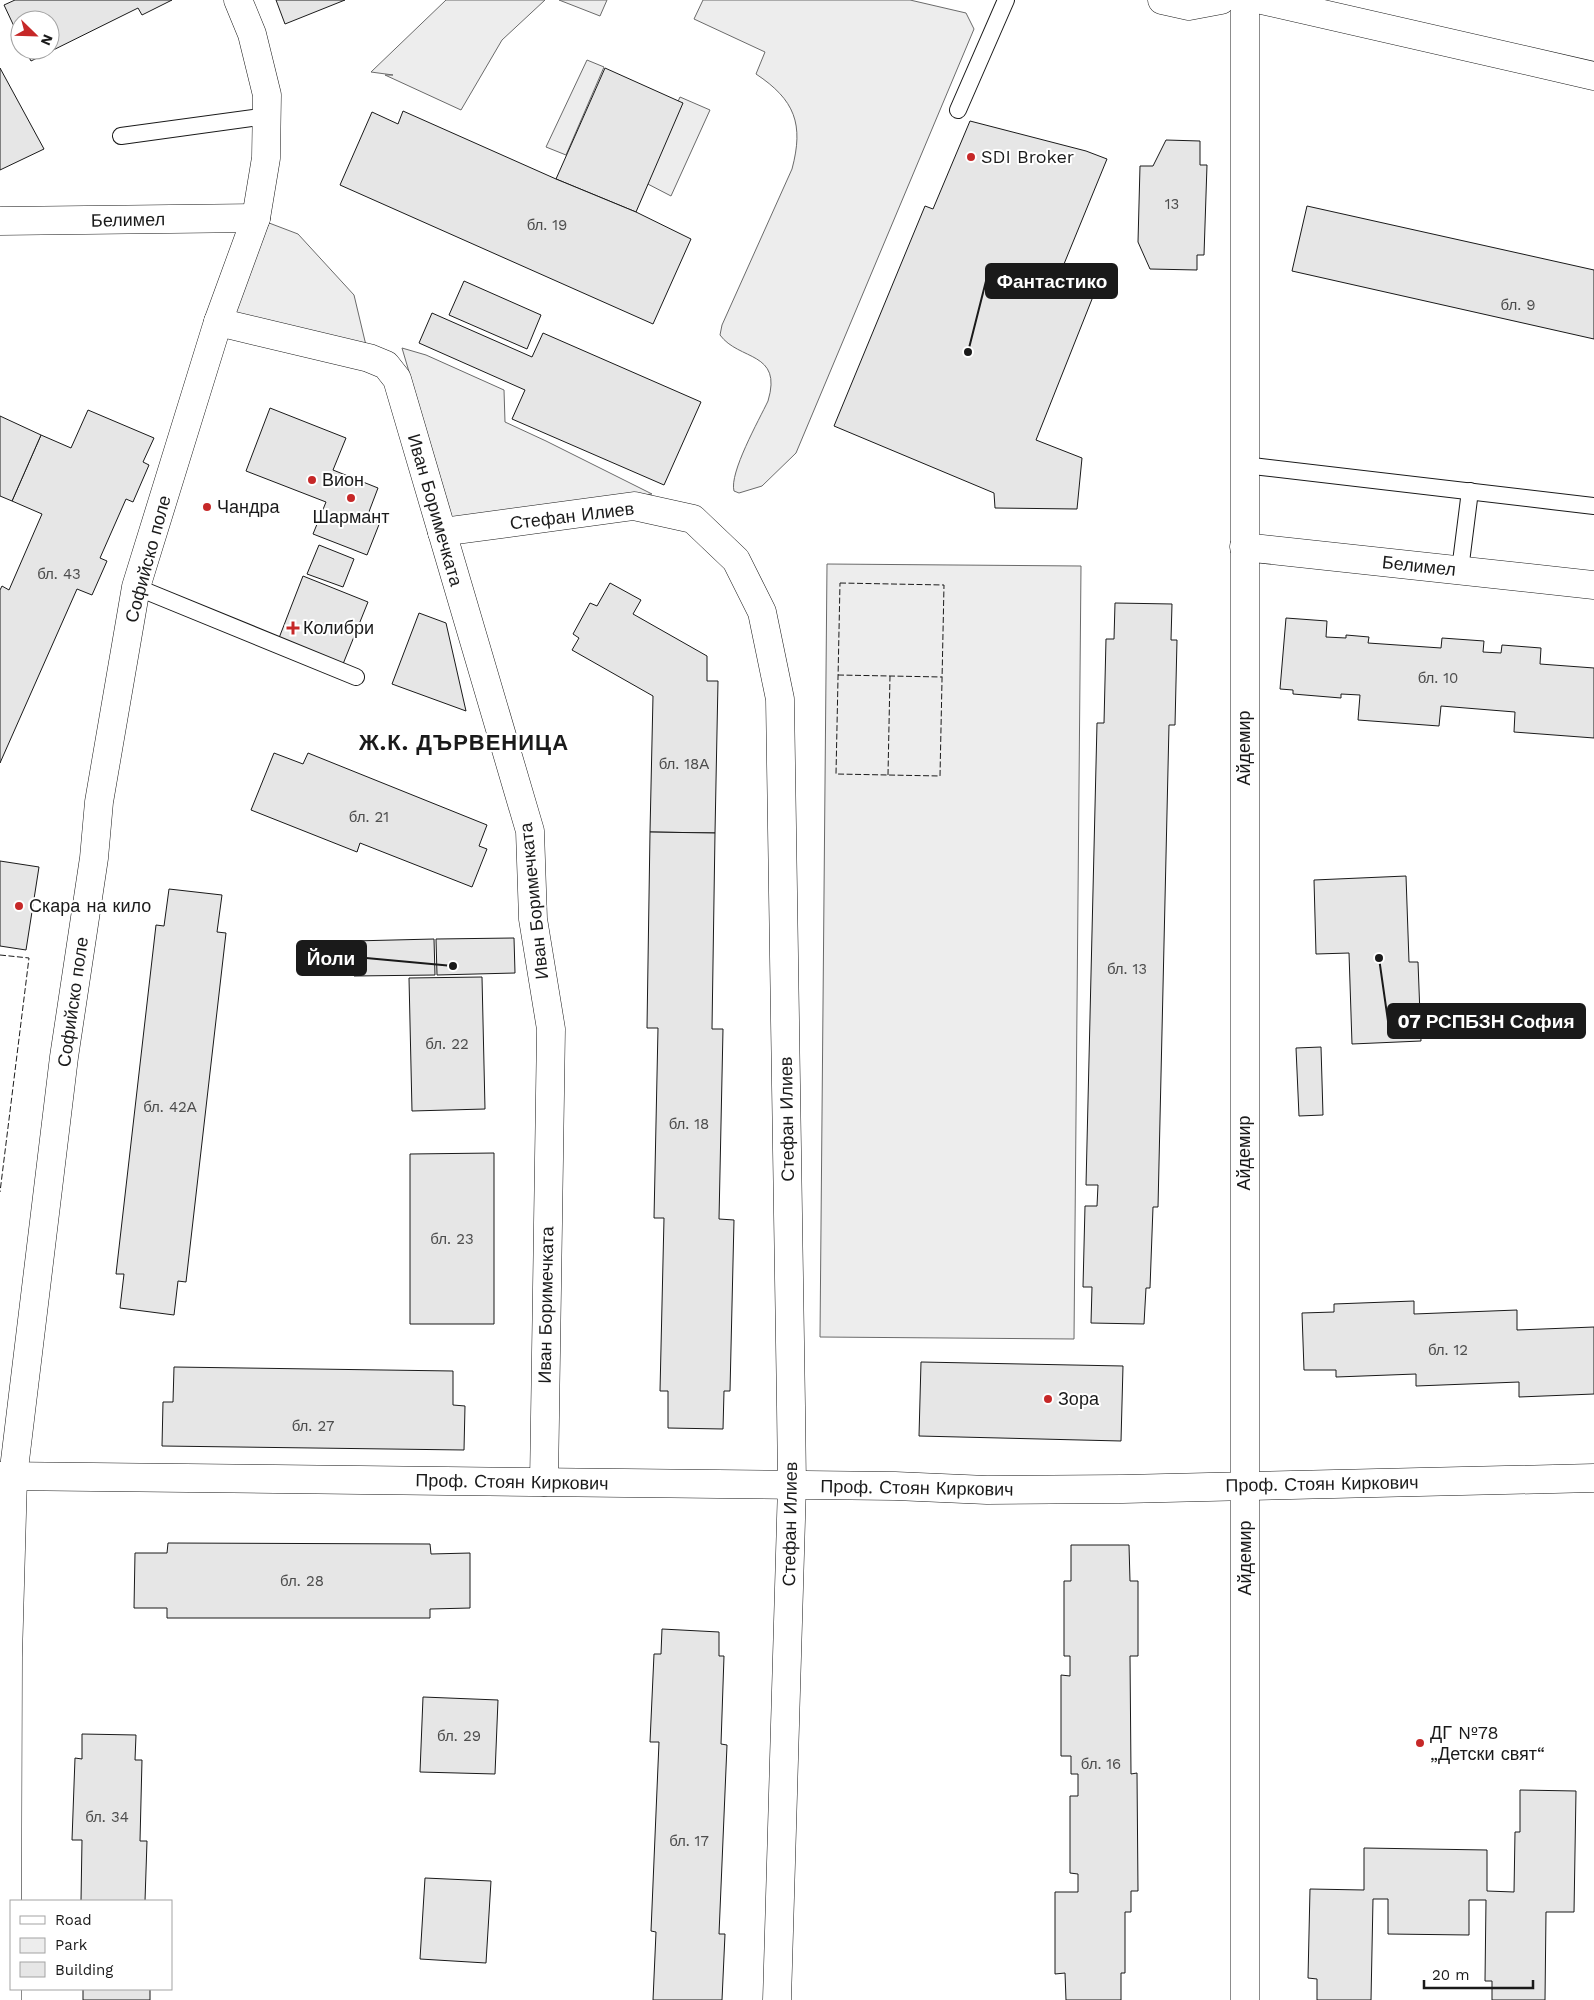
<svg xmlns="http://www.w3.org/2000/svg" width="1594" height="2000" viewBox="0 0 1594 2000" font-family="'Work Sans',sans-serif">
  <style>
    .green { fill: #ededed; stroke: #6a6a6a }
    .building { fill: #e6e6e6; stroke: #1a1a1a }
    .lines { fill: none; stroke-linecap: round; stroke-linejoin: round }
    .lane-casing { stroke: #1a1a1a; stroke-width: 18 }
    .street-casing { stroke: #1a1a1a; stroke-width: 29 }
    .secondary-casing { stroke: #1a1a1a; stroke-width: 29 }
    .lane { stroke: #fff; stroke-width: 16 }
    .street { stroke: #fff; stroke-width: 28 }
    .secondary { stroke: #fff; stroke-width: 28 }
    .fence { stroke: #1a1a1a; stroke-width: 1; stroke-dasharray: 6 2.5; stroke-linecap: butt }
    .poi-dot { fill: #c62828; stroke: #fff; stroke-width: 2 }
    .labels { text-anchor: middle; stroke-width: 4; stroke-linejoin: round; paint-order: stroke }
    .number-label { font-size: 15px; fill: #4d4d4d }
    .poi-label { font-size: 18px; fill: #1a1a1a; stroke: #fff; text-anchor: start }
    .street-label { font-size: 18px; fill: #1a1a1a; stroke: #fff }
    .district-label { font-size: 22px; font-weight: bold; letter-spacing: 1px; fill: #1a1a1a; stroke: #fff }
    .leader { fill: none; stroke: #1a1a1a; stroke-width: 2 }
    .callout-dot { fill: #1a1a1a; stroke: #fff; stroke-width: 2 }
    .callout { fill: #1a1a1a; stroke: #1a1a1a; stroke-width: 2 }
    .callout-label { font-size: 19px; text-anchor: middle; font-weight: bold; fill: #fff }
  </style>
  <rect width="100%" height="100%" fill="#fff"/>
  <g class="green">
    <polygon points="446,0 545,0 502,40 461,110 385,75 393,75 371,72"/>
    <polygon points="559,0 607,0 600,16"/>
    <path d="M703,0H910L966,13L974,29L796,453L762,486L739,493L734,491C729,473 759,420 768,401C783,351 739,361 720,335L722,325L792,169C804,124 795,100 756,74L765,52L694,19Z"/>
    <polygon points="587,60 604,67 566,155 546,147"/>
    <polygon points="680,97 710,110 671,196 642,181"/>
    <polygon points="256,218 298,234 354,295 369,358 221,322"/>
    <polygon points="402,348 426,355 504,390 505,422 546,441 652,494 452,518"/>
    <polygon points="827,564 1081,566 1074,1339 820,1337"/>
  </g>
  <g class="building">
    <polygon points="15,0 172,0 142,15 138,8 31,61 25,50 50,50 50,20 20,20 20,39 4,5"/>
    <polygon points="276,0 345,0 285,24"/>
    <polygon points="0,68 44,149 0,170"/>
    <polygon points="605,68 683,103 636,212 556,179"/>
    <polygon points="403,111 556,179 636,212 691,239 653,324 340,185 372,112 398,124"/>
    <polygon points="970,121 1086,151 1107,159 1064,264 1100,279 1036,440 1082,458 1077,509 995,508 994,493 834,426 925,206 933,209"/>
    <polygon points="1166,140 1200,141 1200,165 1207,165 1204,255 1197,255 1197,270 1150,269 1138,242 1140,166 1153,166"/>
    <polygon points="1307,206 1594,270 1594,339 1292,271"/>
    <polygon points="464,281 541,315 527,349 449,315"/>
    <polygon points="432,313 532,357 543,333 701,402 664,485 512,419 525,390 419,343"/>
    <polygon points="270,408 346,438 333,470 378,488 367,517 380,522 367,555 313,534 326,502 246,471"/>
    <polygon points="88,410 154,438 143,462 149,465 133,502 126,499 100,558 107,561 92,595 77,589 0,763 0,590 2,586 9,590 42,514 12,501 41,435 71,448"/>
    <polygon points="0,416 41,435 12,501 0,496"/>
    <polygon points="319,545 354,559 343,587 307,574"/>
    <polygon points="303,576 368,602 343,664 279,638"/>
    <polygon points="610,583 641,600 633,614 707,656 707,681 718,681 715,833 650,832 653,696 572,650 579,638 573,634 590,603 597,606"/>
    <polygon points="1115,603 1172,604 1171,640 1177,640 1175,725 1169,725 1158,1207 1153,1207 1150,1288 1146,1288 1144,1324 1091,1323 1092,1287 1083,1287 1085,1206 1097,1206 1098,1185 1086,1185 1097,723 1104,723 1106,639 1114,639"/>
    <polygon points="419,613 446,623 466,711 392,684"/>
    <polygon points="1286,618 1327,621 1326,637 1346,638 1346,635 1369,637 1368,643 1441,648 1442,638 1484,641 1483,652 1501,653 1502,645 1541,648 1540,664 1594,668 1594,738 1514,732 1515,712 1441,706 1439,726 1358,720 1360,695 1341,694 1341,698 1293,694 1293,690 1280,689"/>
    <polygon points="274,753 303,764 308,753 487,825 479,846 487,849 472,887 360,843 357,852 251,810"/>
    <polygon points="650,832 715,833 712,1029 723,1029 719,1219 734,1220 730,1391 724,1391 723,1429 668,1428 668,1391 660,1391 664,1218 654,1218 658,1028 647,1028"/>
    <polygon points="0,861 39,867 26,950 0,946"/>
    <polygon points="1406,876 1409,962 1418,962 1421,1041 1352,1044 1349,953 1316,954 1314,880"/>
    <polygon points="169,889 222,895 217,932 226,933 186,1282 178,1281 174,1315 120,1308 124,1274 116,1274 156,925 164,926"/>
    <polygon points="514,938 515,973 437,975 436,939"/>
    <polygon points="434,939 435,975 354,976 353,941"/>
    <polygon points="482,977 485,1109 412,1111 409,978"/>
    <polygon points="1321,1047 1323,1115 1299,1116 1296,1048"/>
    <polygon points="494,1153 494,1324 410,1324 410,1154"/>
    <polygon points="1414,1301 1414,1314 1517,1310 1517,1330 1594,1327 1594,1394 1519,1397 1519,1382 1416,1386 1416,1374 1336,1377 1336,1370 1304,1370 1302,1313 1334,1312 1334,1304"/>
    <polygon points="921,1362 1123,1366 1121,1441 919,1436"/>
    <polygon points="174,1367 453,1371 453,1405 465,1406 464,1450 162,1446 163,1402 173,1402"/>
    <polygon points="168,1543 430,1544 431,1554 470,1553 470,1608 430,1609 430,1618 167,1618 167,1608 134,1608 135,1553 167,1553"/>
    <polygon points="1071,1545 1129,1545 1130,1581 1138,1581 1138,1656 1130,1656 1131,1774 1137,1773 1138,1891 1131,1891 1131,1912 1125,1912 1125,1973 1121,1973 1121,2000 1066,2000 1065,1973 1055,1974 1055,1892 1078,1892 1078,1874 1070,1873 1070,1796 1078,1796 1078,1774 1071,1774 1071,1756 1061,1756 1061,1675 1070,1676 1070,1656 1064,1656 1064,1581 1071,1581"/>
    <polygon points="662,1629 719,1632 719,1656 724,1656 721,1744 727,1745 719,1934 725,1934 722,2000 653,2000 656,1932 651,1931 659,1742 650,1742 654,1654 661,1654"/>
    <polygon points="423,1697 498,1700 495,1774 420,1772"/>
    <polygon points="82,1734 136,1735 135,1760 142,1760 140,1841 147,1841 145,1901 81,1901 82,1840 72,1840 75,1758 82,1759"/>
    <polygon points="1520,1790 1576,1791 1574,1912 1546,1912 1545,2000 1492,2000 1492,1981 1485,1981 1486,1900 1469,1900 1469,1935 1388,1934 1388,1899 1373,1899 1371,2000 1317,2000 1317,1979 1308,1978 1310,1889 1364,1890 1364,1848 1487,1850 1487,1891 1514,1892 1515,1832 1520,1832"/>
    <polygon points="425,1878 491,1881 486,1963 420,1959"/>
    <rect x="83" y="1989" width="67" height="11"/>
  </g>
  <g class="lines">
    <defs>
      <g id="lane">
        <polyline points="958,110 1006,0"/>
        <polyline points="121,136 267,116"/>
        <polyline points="1244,465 1594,506"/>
        <polyline points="1460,570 1470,491"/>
        <polyline points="136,587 356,677"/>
      </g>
      <g id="street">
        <polyline points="1245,0 1245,2000"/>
        <polyline points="0,221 256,218"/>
        <polyline points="218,322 369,358 386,365 397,379 530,831 533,919 551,1029 544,1482"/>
        <polyline points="442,532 634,506 693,519 736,560 762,612 780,699 791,1406 792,1485 777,2000"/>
        <polyline points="1244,547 1594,585"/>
        <polyline points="0,1476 895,1486 987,1490 1123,1489 1594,1478"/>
        <polyline points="7,2000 8,1657 13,1477 64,1057 94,858 99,802 136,587 218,322 256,218 266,158 267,95 252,34 238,0"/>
      </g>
      <g id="secondary">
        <polyline points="1162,0 1189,6 1221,0"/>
        <polyline points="1262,0 1594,76"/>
      </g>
    </defs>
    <use href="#lane" class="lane-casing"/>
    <use href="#street" class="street-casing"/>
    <use href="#secondary" class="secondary-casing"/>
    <use href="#lane" class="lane"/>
    <use href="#street" class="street"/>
    <use href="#secondary" class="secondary"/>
    <g class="fence">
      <polygon points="840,583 944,585 940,776 836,774"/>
      <polyline points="838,675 942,677"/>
      <polyline points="888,775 890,676"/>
      <polyline points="0,955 29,958 0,1192"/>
    </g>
  </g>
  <g class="poi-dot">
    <circle cx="971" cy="157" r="5"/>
    <circle cx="312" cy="480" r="5"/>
    <circle cx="351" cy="498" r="5"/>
    <circle cx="207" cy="507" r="5"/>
    <path d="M290.5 620.5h5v5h5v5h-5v5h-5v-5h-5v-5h5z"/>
    <circle cx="19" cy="906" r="5"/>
    <circle cx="1048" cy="1399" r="5"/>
    <circle cx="1420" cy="1743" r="5"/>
  </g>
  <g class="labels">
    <g class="number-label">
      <text x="1172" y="209">13</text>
      <text x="547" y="230">бл. 19</text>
      <text x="1518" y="310">бл. 9</text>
      <text x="59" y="579">бл. 43</text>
      <text x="1438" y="683">бл. 10</text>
      <text x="684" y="769">бл. 18А</text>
      <text x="369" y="822">бл. 21</text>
      <text x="1127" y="974">бл. 13</text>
      <text x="447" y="1049">бл. 22</text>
      <text x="170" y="1112">бл. 42А</text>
      <text x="689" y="1129">бл. 18</text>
      <text x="452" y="1244">бл. 23</text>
      <text x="1448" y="1355">бл. 12</text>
      <text x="313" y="1431">бл. 27</text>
      <text x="302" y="1586">бл. 28</text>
      <text x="459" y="1741">бл. 29</text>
      <text x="1101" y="1769">бл. 16</text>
      <text x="107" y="1822">бл. 34</text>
      <text x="689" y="1846">бл. 17</text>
    </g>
    <g class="poi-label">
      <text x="981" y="163">SDI Broker</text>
      <text x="322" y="486">Вион</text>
      <text x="217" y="513">Чандра</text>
      <text x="351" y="523" text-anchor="middle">Шармант</text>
      <text x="303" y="634">Колибри</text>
      <text x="29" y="912">Скара на кило</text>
      <text x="1058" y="1405">Зора</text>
      <text x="1430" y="1739">ДГ №78<tspan x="1430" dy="21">„Детски свят“</tspan></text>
    </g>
    <g class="street-label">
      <text transform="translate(128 220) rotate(-1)" y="6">Белимел</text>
      <text transform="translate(435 510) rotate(74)" y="6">Иван Боримечката</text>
      <text transform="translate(572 516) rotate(-7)" y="6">Стефан Илиев</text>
      <text transform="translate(148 559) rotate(-75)" y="6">Софийско поле</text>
      <text transform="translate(1419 566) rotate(6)" y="6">Белимел</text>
      <text transform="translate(1244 748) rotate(-90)" y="6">Айдемир</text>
      <text transform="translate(534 901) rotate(-96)" y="6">Иван Боримечката</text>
      <text transform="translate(73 1002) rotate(-82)" y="6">Софийско поле</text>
      <text transform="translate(787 1119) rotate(-91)" y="6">Стефан Илиев</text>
      <text transform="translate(1244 1153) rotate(-90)" y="6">Айдемир</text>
      <text transform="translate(546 1305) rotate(-89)" y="6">Иван Боримечката</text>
      <text transform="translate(512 1482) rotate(1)" y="6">Проф. Стоян Киркович</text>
      <text transform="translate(1322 1484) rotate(-1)" y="6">Проф. Стоян Киркович</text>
      <text transform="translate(917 1488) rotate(1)" y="6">Проф. Стоян Киркович</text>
      <text transform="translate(790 1524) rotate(-89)" y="6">Стефан Илиев</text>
      <text transform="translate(1245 1558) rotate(-90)" y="6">Айдемир</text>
    </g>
    <g class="district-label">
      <text x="464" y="750">Ж.К. ДЪРВЕНИЦА</text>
    </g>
  </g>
  <path class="leader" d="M968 352L986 281M453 966L366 958M1379 958L1388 1021"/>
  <g class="callout-dot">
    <circle cx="968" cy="352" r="5"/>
    <circle cx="453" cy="966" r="5"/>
    <circle cx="1379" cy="958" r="5"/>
  </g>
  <g class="callout">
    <rect x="986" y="264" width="131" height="34" rx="5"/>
    <rect x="297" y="941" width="69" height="34" rx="5"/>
    <rect x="1388" y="1004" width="197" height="34" rx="5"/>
  </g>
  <g class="callout-label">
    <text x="1052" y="288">Фантастико</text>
    <text x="331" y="965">Йоли</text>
    <text x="1486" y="1028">07 РСПБЗН София</text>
  </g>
  <rect x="10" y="1900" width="162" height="90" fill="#ffffff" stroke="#a3a3a3"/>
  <rect x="20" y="1916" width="25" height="8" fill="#ffffff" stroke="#a3a3a3"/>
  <text x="55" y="1925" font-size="15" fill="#1a1a1a">Road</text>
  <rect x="20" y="1938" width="25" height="15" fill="#ededed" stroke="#a3a3a3"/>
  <text x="55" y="1950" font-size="15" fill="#1a1a1a">Park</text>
  <rect x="20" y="1962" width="25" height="15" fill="#e6e6e6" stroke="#a3a3a3"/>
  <text x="55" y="1975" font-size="15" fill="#1a1a1a">Building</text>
  <g transform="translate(35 35) rotate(113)"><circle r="24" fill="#ffffff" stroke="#a3a3a3"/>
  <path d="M0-4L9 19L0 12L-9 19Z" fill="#c62828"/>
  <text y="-8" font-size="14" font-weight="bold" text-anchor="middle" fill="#1a1a1a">N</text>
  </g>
  <path d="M1424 1980v8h109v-8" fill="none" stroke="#1a1a1a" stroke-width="2.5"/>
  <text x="1432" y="1980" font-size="15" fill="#1a1a1a" stroke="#ffffff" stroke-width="4" paint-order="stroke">20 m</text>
</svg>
